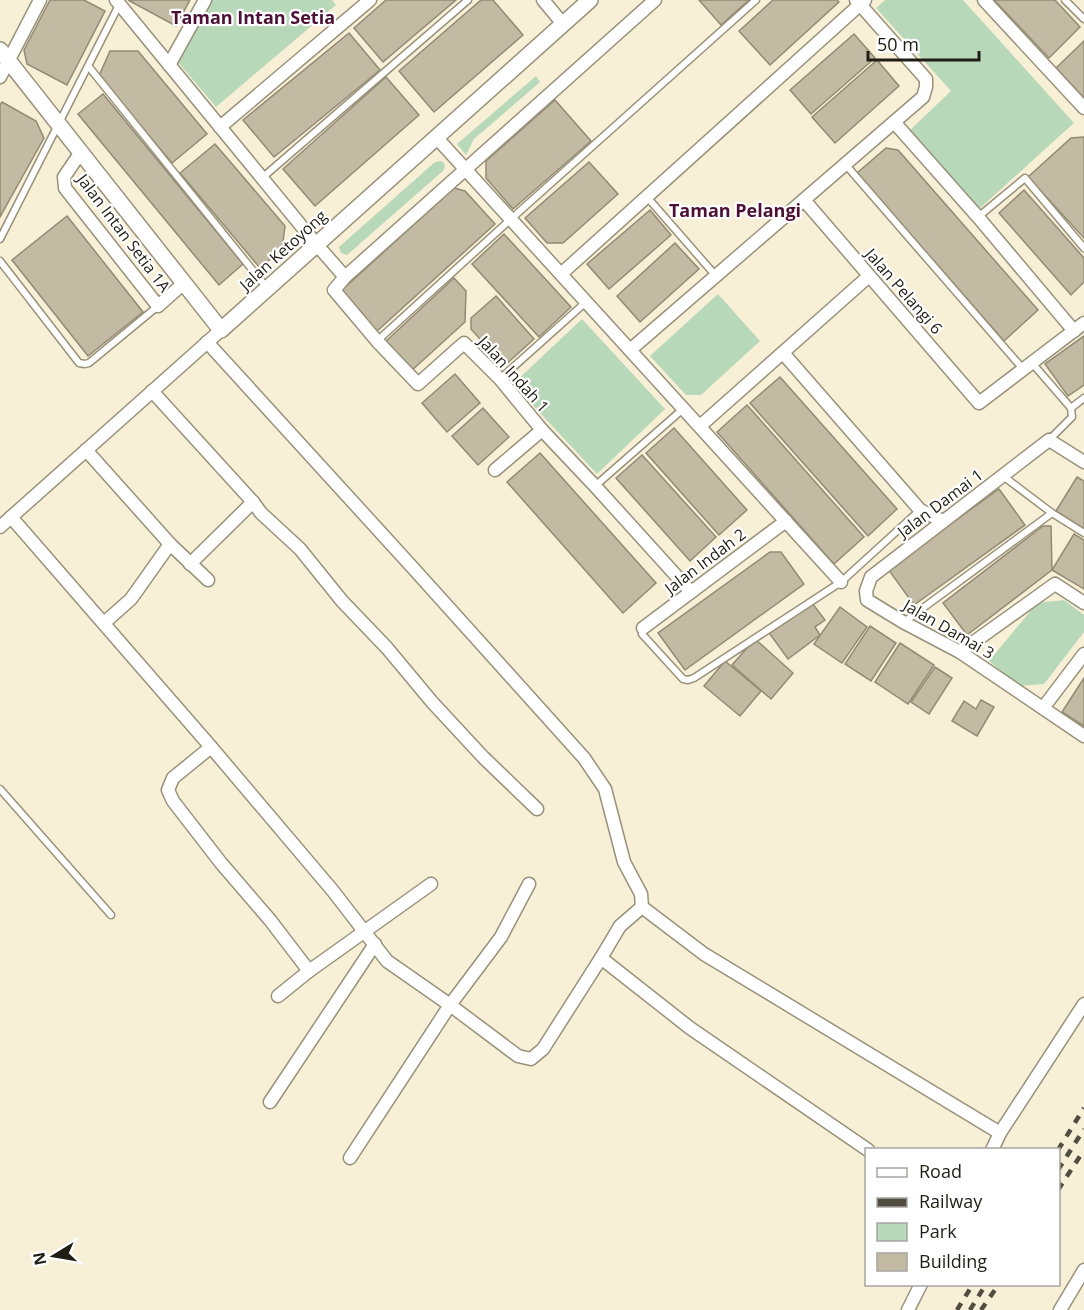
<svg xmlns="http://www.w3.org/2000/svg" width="1084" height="1310" viewBox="0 0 1084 1310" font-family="'Open Sans',sans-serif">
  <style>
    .green { fill: #b8d8ba }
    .building { fill: #c2baa2; stroke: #928a74; stroke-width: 1.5 }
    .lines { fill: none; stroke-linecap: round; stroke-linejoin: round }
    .service-casing { stroke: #99917a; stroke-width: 9 }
    .minor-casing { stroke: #99917a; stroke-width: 15 }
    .tertiary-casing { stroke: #99917a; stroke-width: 18 }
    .service { stroke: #fff; stroke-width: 6 }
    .minor { stroke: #fff; stroke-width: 12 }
    .tertiary { stroke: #fff; stroke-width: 15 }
    .rail { stroke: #514d40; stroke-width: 4.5; stroke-dasharray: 8 8; stroke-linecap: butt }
    .labels { text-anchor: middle; stroke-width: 4.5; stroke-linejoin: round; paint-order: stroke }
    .street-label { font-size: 16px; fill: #201d14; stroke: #fff }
    .neighbourhood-label { font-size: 18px; font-weight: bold; fill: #4c1036; stroke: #fff }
  </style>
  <rect width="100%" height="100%" fill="#f8efd7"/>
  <g class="green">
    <polygon points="211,0 332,0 336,5 216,107 177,61"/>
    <polygon points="885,0 963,0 1074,123 979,209 908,132 951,91 876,8"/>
    <polygon points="536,76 540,82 474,139 466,155 457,144"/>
    <polygon points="442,161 445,165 444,170 347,255 341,253 339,247 435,162"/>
    <polygon points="718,294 760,341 701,395 686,395 650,356"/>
    <polygon points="582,319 665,409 597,474 513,384"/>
    <polygon points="1064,600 1084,615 1084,632 1044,684 1019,686 989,661 1037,603"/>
  </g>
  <g class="building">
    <polygon points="50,0 84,0 105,11 67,85 27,64 24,50"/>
    <polygon points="128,0 190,0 176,26"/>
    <polygon points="386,0 456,0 383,62 354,28"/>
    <polygon points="481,0 493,0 523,35 434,112 399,71"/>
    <polygon points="699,0 749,0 721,25"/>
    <polygon points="773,0 837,0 839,2 770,65 739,31"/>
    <polygon points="994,0 1055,0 1080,27 1049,58"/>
    <polygon points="349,33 380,70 274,157 243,120"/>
    <polygon points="854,34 875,58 811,114 790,90"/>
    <polygon points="1084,41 1084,98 1056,68"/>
    <polygon points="110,51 138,51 207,134 172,163 99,76"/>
    <polygon points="877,60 899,86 835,143 812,117"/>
    <polygon points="386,77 419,115 315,206 283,169"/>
    <polygon points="103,94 243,264 219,285 78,114"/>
    <polygon points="555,100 591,141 513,209 486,178 486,161"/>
    <polygon points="2,102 36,121 44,138 0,217 0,105"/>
    <polygon points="1084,137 1084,238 1028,177 1071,138"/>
    <polygon points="215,144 285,226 282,249 260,268 180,173"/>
    <polygon points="886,148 898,150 1038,310 1004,341 857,173"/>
    <polygon points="589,162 618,194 563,243 547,243 525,218"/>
    <polygon points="454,188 465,191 495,224 376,332 341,291"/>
    <polygon points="1024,190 1084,258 1084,282 1071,295 999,213"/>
    <polygon points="650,210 671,235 609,289 587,264"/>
    <polygon points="67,216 143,312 88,356 12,260"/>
    <polygon points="504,234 571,307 539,337 472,264"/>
    <polygon points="675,243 699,269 640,322 617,296"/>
    <polygon points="454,278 466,291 465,322 410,372 384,343"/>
    <polygon points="496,296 534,339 504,366 471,329 471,318"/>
    <polygon points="1084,336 1084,385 1068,396 1045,364"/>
    <polygon points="455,374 480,403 447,432 422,403"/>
    <polygon points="780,377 897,509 868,536 750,403"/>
    <polygon points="747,405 864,537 834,564 717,432"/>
    <polygon points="483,408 509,437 478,465 452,436"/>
    <polygon points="674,428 747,510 719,535 646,453"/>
    <polygon points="540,453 656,583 623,613 507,482"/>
    <polygon points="642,455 716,537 690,561 616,478"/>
    <polygon points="1077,477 1084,481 1084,529 1056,511"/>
    <polygon points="999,489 1025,525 914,605 888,569"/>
    <polygon points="1043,526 1051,526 1052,570 967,635 943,603"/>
    <polygon points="1074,534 1084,540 1084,589 1052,570"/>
    <polygon points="770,552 781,552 804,584 685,670 658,633"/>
    <polygon points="809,599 825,620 815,627 820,635 788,659 767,630"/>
    <polygon points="840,607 867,627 842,663 814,644"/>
    <polygon points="870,626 896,643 871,681 845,664"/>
    <polygon points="755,639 793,673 771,699 732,665"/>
    <polygon points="900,643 934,665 908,704 875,682"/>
    <polygon points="725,661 761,691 740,716 704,686"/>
    <polygon points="935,667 952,678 929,714 911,702"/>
    <polygon points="1084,678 1084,726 1062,712"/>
    <polygon points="981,700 994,707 977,736 952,721 964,701 976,709"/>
  </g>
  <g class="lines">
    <defs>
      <g id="service">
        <polyline points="1065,0 1084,19"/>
        <polyline points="89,67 267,288"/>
        <polyline points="845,164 1023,369"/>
        <polyline points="262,178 468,0"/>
        <polyline points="647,197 716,276"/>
        <polyline points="978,217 1025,178 1084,248"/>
        <polyline points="0,239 120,3"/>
        <polyline points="0,261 79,363 85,364 89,363 158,306"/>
        <polyline points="377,341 511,219 756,0"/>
        <polyline points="1032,363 1071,408 1072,417 1049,440"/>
        <polyline points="500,379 586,302"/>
        <polyline points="1071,408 1084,398"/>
        <polyline points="1003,476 1052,513 1084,533"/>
        <polyline points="595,486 683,409"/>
        <polyline points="904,622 1052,513"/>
        <polyline points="642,629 642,634 683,679 688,680 694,678 841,582 920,510"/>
        <polyline points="0,789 111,915"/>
      </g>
      <g id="minor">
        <polyline points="116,0 317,245 345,277"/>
        <polyline points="543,0 563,24"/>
        <polyline points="655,0 345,277 334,290 377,341 418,384 464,343 500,379 542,430 595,486 691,592"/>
        <polyline points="984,0 1084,108"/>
        <polyline points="169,65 205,0"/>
        <polyline points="0,77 40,0"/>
        <polyline points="894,122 978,217 1074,331"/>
        <polyline points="220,127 370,0"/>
        <polyline points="436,137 841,582"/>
        <polyline points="81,152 64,177 65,188 158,306 184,283"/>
        <polyline points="804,200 979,403 1084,323"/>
        <polyline points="561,274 865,0"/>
        <polyline points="207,342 413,568 584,758 605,789 624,862 641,894 642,907 704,954 1000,1133"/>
        <polyline points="630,350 923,97 926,87 926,79 856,0"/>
        <polyline points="783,353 920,510 943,521"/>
        <polyline points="152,391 253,502 261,513 300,549 342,601 387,648 432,702 483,757 537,809"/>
        <polyline points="700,426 869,276"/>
        <polyline points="86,450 170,544 208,580"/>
        <polyline points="1084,462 1049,440 871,577 866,591 867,600 903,622 960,652 1084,736"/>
        <polyline points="495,470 542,430"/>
        <polyline points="11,517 211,747 333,891 387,961 450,1005 518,1056 531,1059 543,1049 601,958 620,926 642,907"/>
        <polyline points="0,527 221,330"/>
        <polyline points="190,564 253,502"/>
        <polyline points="104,623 131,599 170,544"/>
        <polyline points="643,628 786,521"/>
        <polyline points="960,652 1055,584 1084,603"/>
        <polyline points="1043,708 1084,654"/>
        <polyline points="211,747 173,778 168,790 173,801 221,863 270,920 309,971"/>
        <polyline points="601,958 690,1028 868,1150"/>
        <polyline points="278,996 309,971 431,884"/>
        <polyline points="270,1102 375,944"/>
        <polyline points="992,1150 1000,1133 1084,1004"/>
        <polyline points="350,1158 450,1005 501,937 529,884"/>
        <polyline points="908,1310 921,1284"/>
        <polyline points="1060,1310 1084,1270"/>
      </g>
      <polyline id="tertiary" points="0,50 221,330 590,0"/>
    </defs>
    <use href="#service" class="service-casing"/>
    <use href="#minor" class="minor-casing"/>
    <use href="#tertiary" class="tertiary-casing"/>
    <use href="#service" class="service"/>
    <use href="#minor" class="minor"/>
    <use href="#tertiary" class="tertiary"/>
    <g class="rail">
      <polyline points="1058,1150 1084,1108"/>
      <polyline points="1058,1170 1084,1129"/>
      <polyline points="1058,1190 1084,1150"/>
      <polyline points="957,1310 973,1284"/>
      <polyline points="970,1310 986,1284"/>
      <polyline points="981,1310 999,1284"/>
    </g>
  </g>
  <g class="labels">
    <g class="street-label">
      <text transform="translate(124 233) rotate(53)" y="6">Jalan Intan Setia 1A</text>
      <text transform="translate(283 250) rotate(-42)" y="6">Jalan Ketoyong</text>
      <text transform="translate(904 291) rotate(49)" y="6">Jalan Pelangi 6</text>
      <text transform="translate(514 374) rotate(48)" y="6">Jalan Indah 1</text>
      <text transform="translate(940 503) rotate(-37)" y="6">Jalan Damai 1</text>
      <text transform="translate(705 561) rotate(-37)" y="6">Jalan Indah 2</text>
      <text transform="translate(949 629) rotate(30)" y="6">Jalan Damai 3</text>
    </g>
    <g class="neighbourhood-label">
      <text x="253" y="24">Taman Intan Setia</text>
      <text x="735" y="217">Taman Pelangi</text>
    </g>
  </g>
  <rect x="865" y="1148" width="195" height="138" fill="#ffffff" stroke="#a6a5a1" stroke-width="1.5"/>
  <rect x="877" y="1168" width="30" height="9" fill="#ffffff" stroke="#a6a5a1" stroke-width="1.5"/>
  <text x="919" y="1178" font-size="18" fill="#201d14">Road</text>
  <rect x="877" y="1198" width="30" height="9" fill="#514d40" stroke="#a6a5a1" stroke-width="1.5"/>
  <text x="919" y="1208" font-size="18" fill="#201d14">Railway</text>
  <rect x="877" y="1223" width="30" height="18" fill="#b8d8ba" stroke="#a6a5a1" stroke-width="1.5"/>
  <text x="919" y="1238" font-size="18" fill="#201d14">Park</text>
  <rect x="877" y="1253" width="30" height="18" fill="#c2baa2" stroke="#a6a5a1" stroke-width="1.5"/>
  <text x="919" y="1268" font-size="18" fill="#201d14">Building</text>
  <g transform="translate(54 1256) rotate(259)" stroke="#ffffff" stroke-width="4.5" paint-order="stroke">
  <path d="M0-4.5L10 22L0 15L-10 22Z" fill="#201d14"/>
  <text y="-9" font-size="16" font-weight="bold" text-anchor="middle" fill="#201d14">N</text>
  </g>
  <path d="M868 51v9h111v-9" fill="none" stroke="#201d14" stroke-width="3"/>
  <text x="877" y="51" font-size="18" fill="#201d14" stroke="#ffffff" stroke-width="4.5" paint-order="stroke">50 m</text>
</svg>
